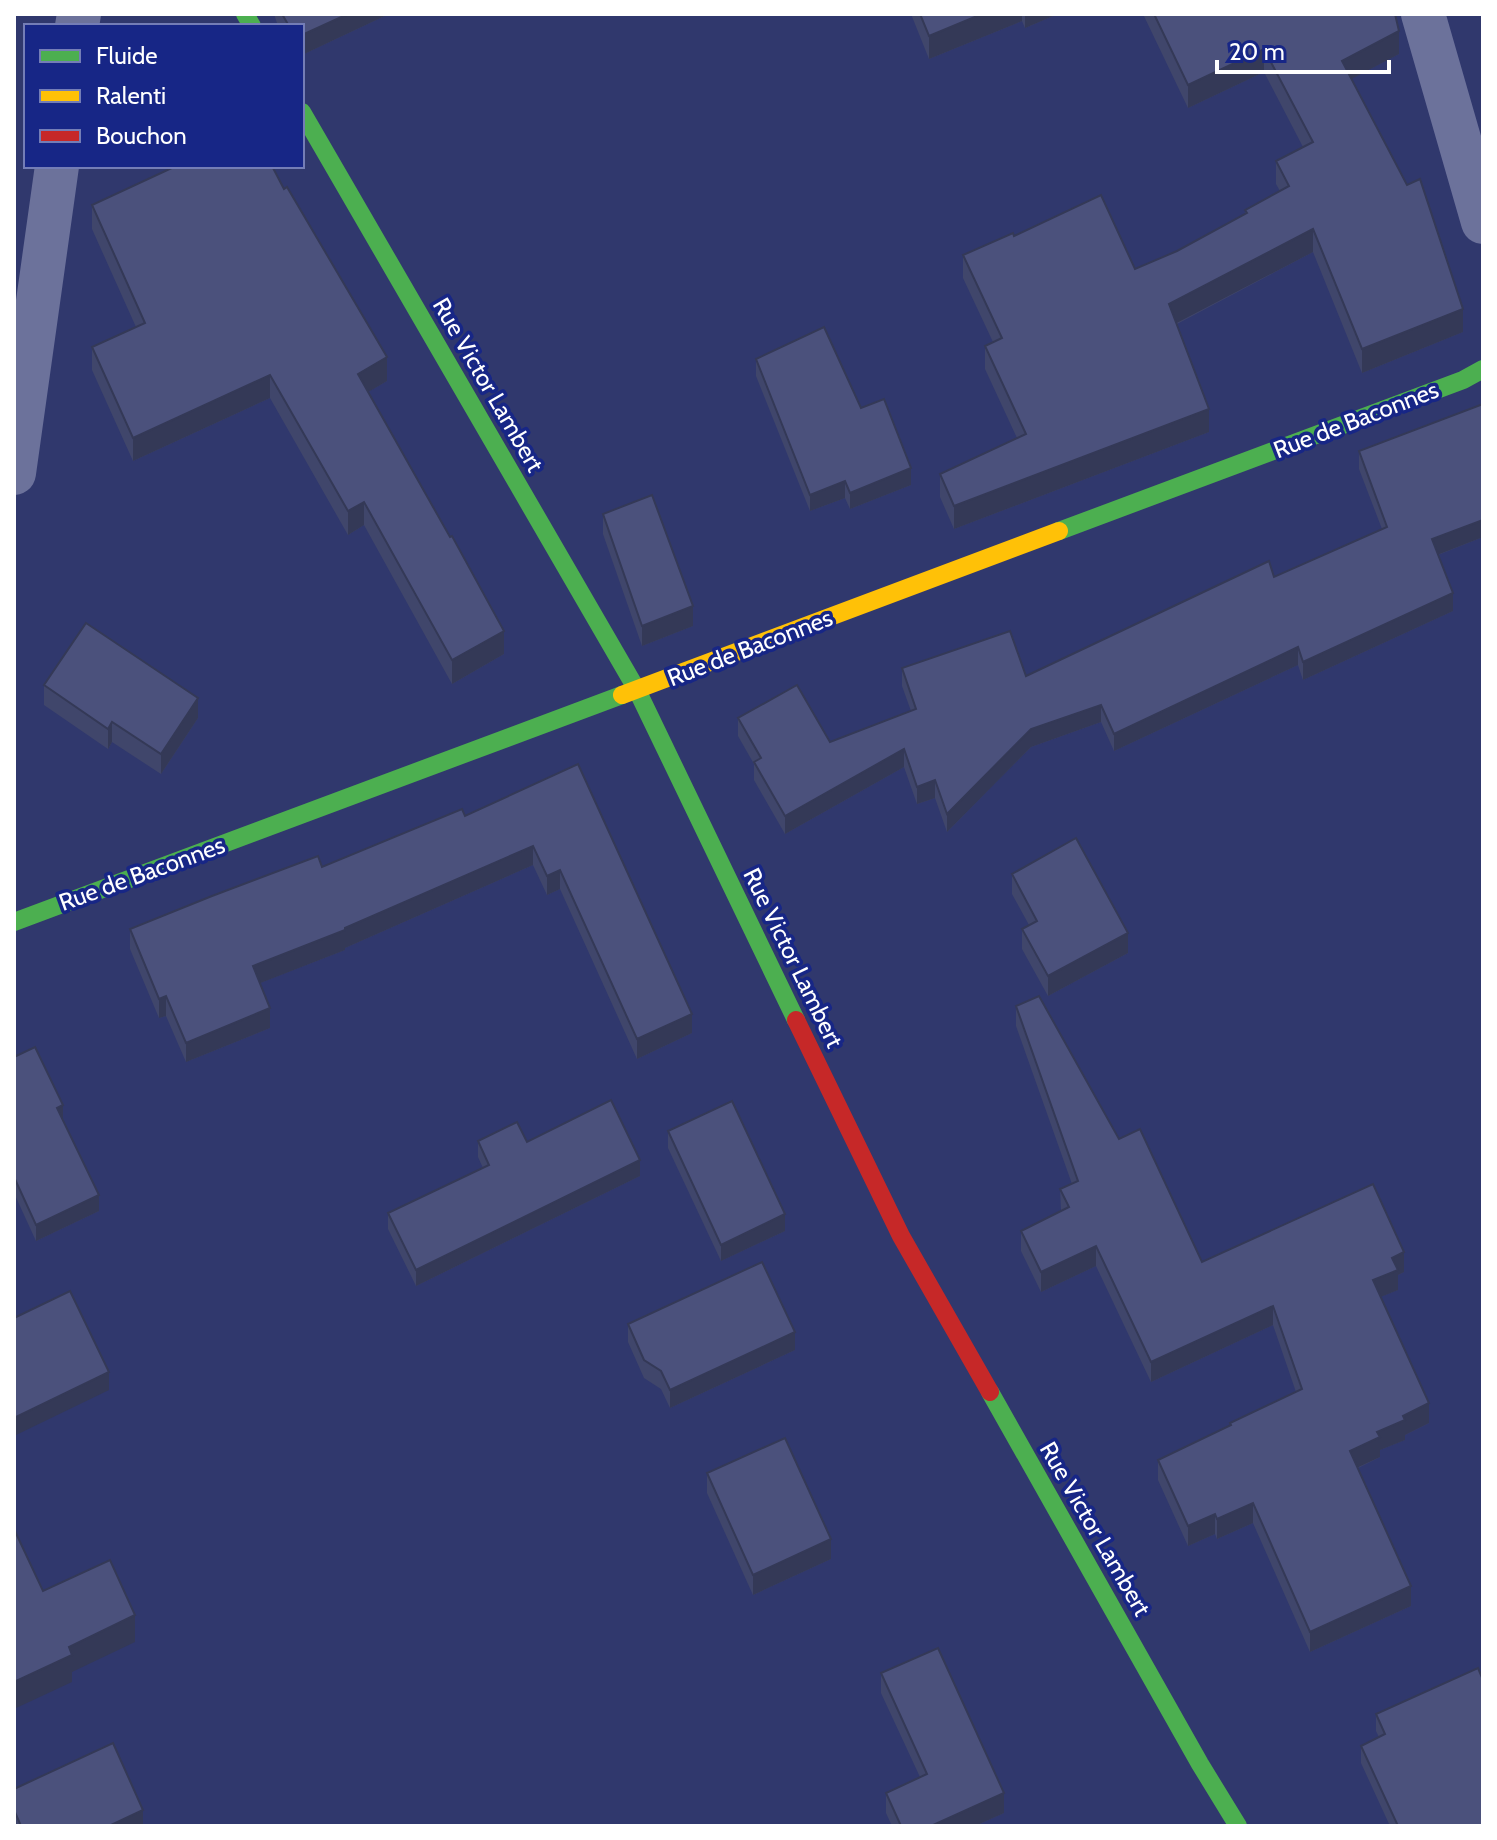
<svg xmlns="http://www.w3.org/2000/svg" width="1497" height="1840" viewBox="0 0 1497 1840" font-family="Cabin,sans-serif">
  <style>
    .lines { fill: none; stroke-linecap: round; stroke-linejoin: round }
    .street { stroke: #6c729b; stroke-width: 44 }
    .fast { stroke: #4caf50; stroke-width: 18 }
    .slow { stroke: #ffc107; stroke-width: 18 }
    .jam { stroke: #c62828; stroke-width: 18 }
    .wall { fill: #40466b }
    .shaded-wall { fill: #343957 }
    .building { fill: #4b517c; stroke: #343957; stroke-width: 2 }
    .labels { text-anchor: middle; stroke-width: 7; stroke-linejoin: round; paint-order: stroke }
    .street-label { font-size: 24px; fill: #fff; stroke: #172686 }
  </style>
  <rect width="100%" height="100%" fill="#30386d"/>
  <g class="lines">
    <g class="street">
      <polyline points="1423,14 1483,222"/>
      <polyline points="77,26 79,14"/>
      <polyline points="14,473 57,166"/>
    </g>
    <g class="fast">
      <polyline points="245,14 252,26"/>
      <polyline points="302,112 637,690 796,1020"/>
      <polyline points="1059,531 1463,380 1483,369"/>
      <polyline points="14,922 622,695"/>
      <polyline points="990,1392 1200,1764 1238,1826"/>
    </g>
    <polyline class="slow" points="622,695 1059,531"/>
    <polyline class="jam" points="796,1020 901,1236 990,1392"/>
  </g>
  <g class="wall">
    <polygon points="274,14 389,14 302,55 302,26 278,26"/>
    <polygon points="911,14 1058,14 1025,28 1022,21 929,59"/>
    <polygon points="1143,14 1395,14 1399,54 1351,79 1463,332 1362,373 1313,252 1177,324 1209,432 954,529 940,497 940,474 1017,438 985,369 985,346 993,342 963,278 963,255 1014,236 1135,269 1177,251 1245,214 1245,210 1280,191 1276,184 1276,161 1303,147 1264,72 1188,108"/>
    <polygon points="92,205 387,381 368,392 504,654 452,684 364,525 348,535 270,398 133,461 92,370 92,347 136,327 92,229"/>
    <polygon points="756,359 861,408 911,485 850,509 845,498 810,511 756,376"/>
    <polygon points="1359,451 1483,537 1438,555 1453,611 1303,680 1298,665 1114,751 1101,722 1031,747 947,832 935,798 917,804 904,767 785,834 754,780 754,764 738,736 738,718 830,742 911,711 902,686 902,668 1026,676 1274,577 1382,529 1359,469"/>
    <polygon points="603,514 693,626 642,646 603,534"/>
    <polygon points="44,685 198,718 161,774 112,742 108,749 44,705"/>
    <polygon points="578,764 692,1033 637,1059 560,889 547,895 533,865 345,948 345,950 260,983 270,1028 186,1062 166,1016 159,1018 130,949 130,929 322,867 465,816"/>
    <polygon points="1012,874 1128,953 1048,996 1022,949 1022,929 1029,925 1012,894"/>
    <polygon points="1016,1006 1119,1139 1202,1262 1404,1272 1398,1275 1398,1290 1380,1297 1429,1423 1405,1435 1405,1440 1380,1450 1380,1457 1358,1468 1411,1606 1310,1652 1253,1523 1217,1539 1215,1534 1188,1546 1158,1480 1158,1460 1230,1426 1230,1423 1296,1392 1273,1325 1151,1382 1096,1266 1041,1292 1021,1251 1021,1231 1061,1210 1060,1189 1072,1184 1016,1026"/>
    <polygon points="14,1057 63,1119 99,1211 36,1241 14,1193"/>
    <polygon points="668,1131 785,1231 721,1261 668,1148"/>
    <polygon points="478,1141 527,1142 640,1176 416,1286 388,1229 388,1213 483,1168 478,1157"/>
    <polygon points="628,1324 795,1350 670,1408 661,1389 644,1378 628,1342"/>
    <polygon points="707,1473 831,1559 753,1595 707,1493"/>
    <polygon points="881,1673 1004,1813 975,1826 892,1826 886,1813 886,1793 920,1777 881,1693"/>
    <polygon points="1376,1714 1483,1826 1390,1826 1361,1763 1361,1746 1379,1737 1376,1731"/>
    <polygon points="14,1789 143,1826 14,1826"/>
  </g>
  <g class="shaded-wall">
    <polygon points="348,14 389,14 302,55 302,35"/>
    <polygon points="982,14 1022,14 1022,21 929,59 929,36"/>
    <polygon points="1025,14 1058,14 1025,28"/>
    <polygon points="1399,31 1399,54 1342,84 1342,61"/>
    <polygon points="1264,49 1264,72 1188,108 1188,85"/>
    <polygon points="1313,229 1313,252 1169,327 1169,304"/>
    <polygon points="1463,309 1463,332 1362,373 1362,349"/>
    <polygon points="387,357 387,381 358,398 358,374"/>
    <polygon points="270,375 270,398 133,461 133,438"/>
    <polygon points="1209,409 1209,432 954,529 954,506"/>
    <polygon points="911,468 911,485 850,509 850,493"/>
    <polygon points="845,481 845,498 810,511 810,495"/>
    <polygon points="364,502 364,525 348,535 348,511"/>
    <polygon points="1483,520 1483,537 1432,557 1432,539"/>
    <polygon points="1453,593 1453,611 1303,680 1303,662"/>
    <polygon points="693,606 693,626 642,646 642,626"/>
    <polygon points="504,631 504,654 452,684 452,660"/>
    <polygon points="1298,647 1298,665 1114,751 1114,734"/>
    <polygon points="198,698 198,718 161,774 161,754"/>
    <polygon points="1101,705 1101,722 1031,747 947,832 947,814 1031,729"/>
    <polygon points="112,722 112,742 108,749 108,729"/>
    <polygon points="904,749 904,767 785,834 785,816"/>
    <polygon points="935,780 935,798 917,804 917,787"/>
    <polygon points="533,846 533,865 345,948 345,950 253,986 253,966 345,928"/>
    <polygon points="560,870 560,889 547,895 547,876"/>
    <polygon points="1128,933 1128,953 1048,996 1048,976"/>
    <polygon points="166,996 166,1016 159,1018 159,999"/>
    <polygon points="270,1008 270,1028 186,1062 186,1043"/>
    <polygon points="692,1014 692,1033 637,1059 637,1039"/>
    <polygon points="63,1105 63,1121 57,1108"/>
    <polygon points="640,1160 640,1176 416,1286 416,1270"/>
    <polygon points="99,1195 99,1211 36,1241 36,1225"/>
    <polygon points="785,1214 785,1231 721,1261 721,1245"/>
    <polygon points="1096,1246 1096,1266 1041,1292 1041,1272"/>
    <polygon points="1404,1252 1404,1272 1398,1275 1398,1290 1373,1300 1373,1280 1392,1258"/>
    <polygon points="1273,1306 1273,1325 1151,1382 1151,1362"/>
    <polygon points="795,1332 795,1350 670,1408 670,1390"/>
    <polygon points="109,1372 109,1390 14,1436 14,1418"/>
    <polygon points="1429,1403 1429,1423 1405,1435 1405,1440 1380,1450 1380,1457 1350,1471 1350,1451 1377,1432 1403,1416"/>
    <polygon points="1253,1503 1253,1523 1217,1539 1217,1519"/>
    <polygon points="1215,1514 1215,1534 1188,1546 1188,1526"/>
    <polygon points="831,1539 831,1559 753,1595 753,1575"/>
    <polygon points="1411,1586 1411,1606 1310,1652 1310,1632"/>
    <polygon points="135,1615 135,1642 72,1672 72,1682 14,1709 14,1682 69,1647"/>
    <polygon points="1004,1793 1004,1813 975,1826 931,1826"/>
    <polygon points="143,1810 143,1826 109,1826"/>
  </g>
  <g class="building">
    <polygon points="282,14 348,14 302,35 302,26 289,26"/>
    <polygon points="920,14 982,14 929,36"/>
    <polygon points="1154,14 1395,14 1399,31 1342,61 1407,185 1420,179 1463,309 1362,349 1313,229 1169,304 1209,409 954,506 940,474 1026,434 985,346 1002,338 963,255 1013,233 1014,236 1101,195 1135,269 1177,251 1247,213 1245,210 1289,186 1276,161 1313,142 1264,49 1188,85"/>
    <polygon points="176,166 272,166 284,189 287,187 387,357 358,374 450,537 452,536 504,631 452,660 364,502 348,511 270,375 133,438 92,347 145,323 92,205"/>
    <polygon points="824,327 861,408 884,399 911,468 850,493 845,481 810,495 756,359"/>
    <polygon points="1483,404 1483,520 1432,539 1453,593 1303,662 1298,647 1114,734 1101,705 1031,729 947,814 935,780 917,787 904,749 785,816 754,762 761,758 738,718 797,685 830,742 916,709 902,668 1010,631 1026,676 1269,561 1274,577 1387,527 1359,451"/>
    <polygon points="652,495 693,606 642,626 603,514"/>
    <polygon points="86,623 198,698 161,754 112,722 108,729 44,685"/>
    <polygon points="578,764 692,1014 637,1039 560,870 547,876 533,846 345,928 345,930 253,966 270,1008 186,1043 166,996 159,999 130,929 212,896 318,856 322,867 462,809 465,816"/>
    <polygon points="1076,838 1128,933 1048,976 1022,929 1037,921 1012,874"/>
    <polygon points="1039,996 1119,1139 1140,1129 1202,1262 1373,1184 1404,1252 1392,1258 1398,1270 1373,1280 1429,1403 1403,1416 1405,1420 1377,1432 1380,1437 1350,1451 1411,1586 1310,1632 1253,1503 1217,1519 1215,1514 1188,1526 1158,1460 1231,1425 1230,1423 1302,1389 1273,1306 1151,1362 1096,1246 1041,1272 1021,1231 1069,1207 1060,1189 1078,1181 1016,1006"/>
    <polygon points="35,1047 63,1105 57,1108 99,1195 36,1225 14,1177 14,1057"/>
    <polygon points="611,1100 640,1160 416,1270 388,1213 489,1165 478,1141 517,1122 527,1142"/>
    <polygon points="732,1101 785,1214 721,1245 668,1131"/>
    <polygon points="762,1262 795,1332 670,1390 661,1371 644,1360 628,1324"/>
    <polygon points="70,1291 109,1372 14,1418 14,1318"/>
    <polygon points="785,1438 831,1539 753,1575 707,1473"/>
    <polygon points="14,1529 43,1591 110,1560 135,1615 69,1647 72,1655 14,1682"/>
    <polygon points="938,1648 1004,1793 931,1826 901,1826 886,1793 927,1774 881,1673"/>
    <polygon points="1478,1668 1483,1680 1483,1826 1398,1826 1361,1746 1385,1734 1376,1714"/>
    <polygon points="113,1743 143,1810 109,1826 21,1826 14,1810 14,1789"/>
  </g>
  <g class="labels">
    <g class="street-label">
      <text transform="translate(488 385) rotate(60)" y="8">Rue Victor Lambert</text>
      <text transform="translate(1356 420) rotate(-21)" y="8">Rue de Baconnes</text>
      <text transform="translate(750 648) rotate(-21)" y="8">Rue de Baconnes</text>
      <text transform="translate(142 874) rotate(-20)" y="8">Rue de Baconnes</text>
      <text transform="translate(793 958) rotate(64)" y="8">Rue Victor Lambert</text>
      <text transform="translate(1095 1529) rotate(60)" y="8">Rue Victor Lambert</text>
    </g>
  </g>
  <rect width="1497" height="1840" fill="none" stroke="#ffffff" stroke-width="32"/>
  <rect x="24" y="24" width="280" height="144" fill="#172686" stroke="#747db6" stroke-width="2"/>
  <rect x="40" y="50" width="40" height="12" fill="#4caf50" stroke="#747db6" stroke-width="2"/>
  <text x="96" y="64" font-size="24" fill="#ffffff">Fluide</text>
  <rect x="40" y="90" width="40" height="12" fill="#ffc107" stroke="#747db6" stroke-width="2"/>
  <text x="96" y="104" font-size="24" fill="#ffffff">Ralenti</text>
  <rect x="40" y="130" width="40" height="12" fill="#c62828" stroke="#747db6" stroke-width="2"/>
  <text x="96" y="144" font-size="24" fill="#ffffff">Bouchon</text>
  <path d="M1217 60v12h172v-12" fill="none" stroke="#ffffff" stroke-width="4"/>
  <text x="1229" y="60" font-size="24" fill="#ffffff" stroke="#172686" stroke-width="6" paint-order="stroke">20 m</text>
</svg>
